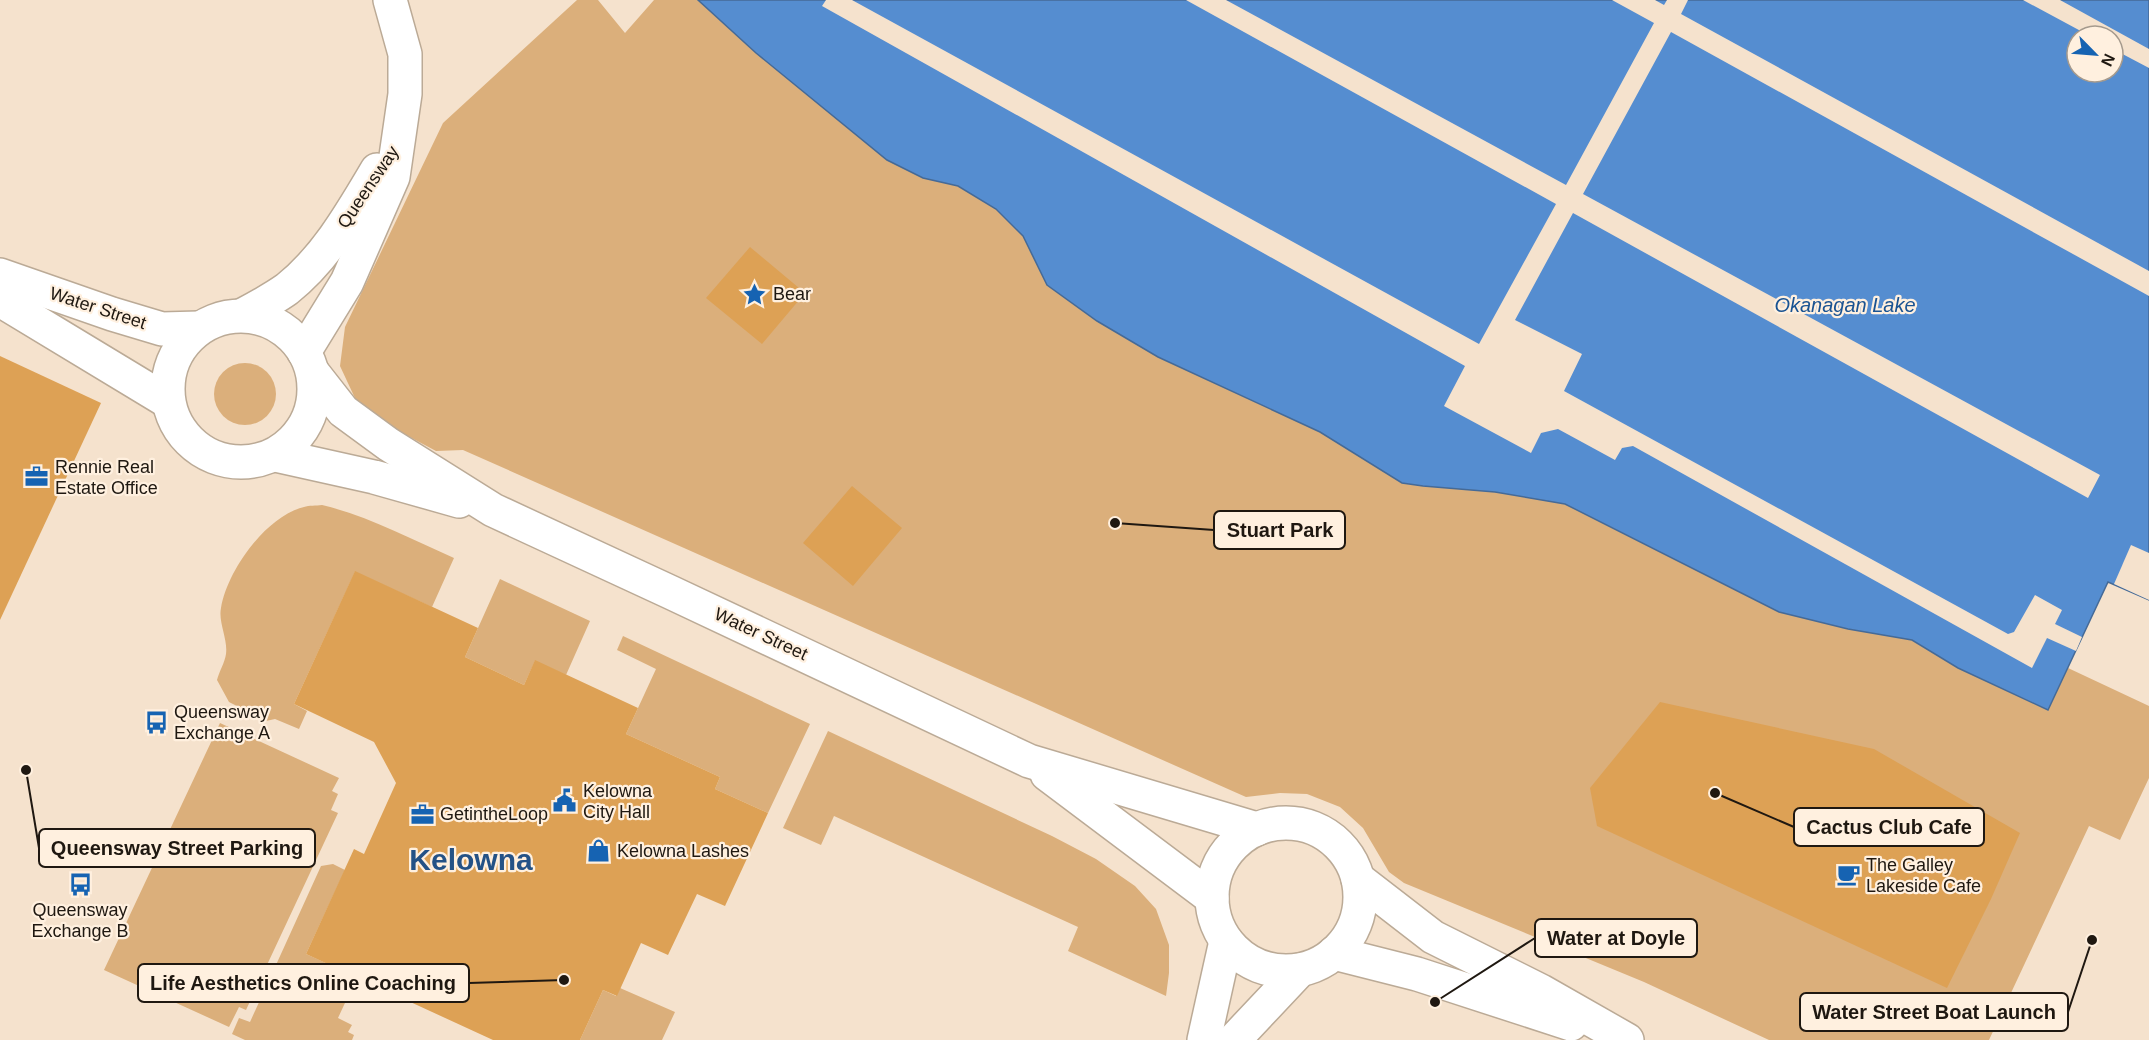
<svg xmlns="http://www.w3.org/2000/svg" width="2149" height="1040" viewBox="0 0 2149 1040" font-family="Arial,sans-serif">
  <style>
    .green { fill: #dbaf7b }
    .water { fill: #558dd0; stroke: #456a97; stroke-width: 1.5; fill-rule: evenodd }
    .pier { fill: #f5e2cd }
    .building { fill: #dda155 }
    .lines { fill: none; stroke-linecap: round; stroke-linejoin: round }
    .street-casing { stroke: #bbaa96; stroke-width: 36 }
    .secondary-casing { stroke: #bbaa96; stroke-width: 36 }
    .street { stroke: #fff; stroke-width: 33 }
    .secondary { stroke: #fff; stroke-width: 33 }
    .labels { text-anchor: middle; stroke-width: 4.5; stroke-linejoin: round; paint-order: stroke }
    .street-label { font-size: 18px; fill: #1f1811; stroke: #fff0df }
    .poi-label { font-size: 18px; fill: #1f1811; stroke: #fff0df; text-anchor: start }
    .water-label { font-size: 20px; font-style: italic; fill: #1a5392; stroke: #fff0df }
    .town-label { font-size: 30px; font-weight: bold; fill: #245286; stroke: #fff0df }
    .leader { fill: none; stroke: #1f1811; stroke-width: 2 }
    .callout-dot { fill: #1f1811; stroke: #fff0df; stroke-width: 2 }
    .callout { fill: #fff0df; stroke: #1f1811; stroke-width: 2 }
    .callout-label { font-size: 20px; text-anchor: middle; font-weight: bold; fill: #1f1811 }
  </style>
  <rect width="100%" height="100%" fill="#f5e2cd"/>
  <g class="green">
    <polygon points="577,0 598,0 625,33 654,0 698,0 756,53 923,178 958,186 996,209 1023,236 1047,285 1097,321 1158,357 1320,432 1402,483 1423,486 1495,492 1565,504 1779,612 1848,629 1912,640 1958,668 2048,710 2068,668 2149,706 2149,778 2120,840 2089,826 1989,1040 1769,1040 1644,982 1404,883 1389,872 1363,828 1340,807 1307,794 1280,793 1246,797 463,450 436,451 361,411 340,366 345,327 443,123"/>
    <circle cx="245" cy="394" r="31"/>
    <path d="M322,505C368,516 411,539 454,558L432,607L355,572L294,704L307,711L299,729L275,719L266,721L229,702L217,680C219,672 225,662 226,654C228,639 218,622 221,608C227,571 266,516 304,507C309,505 316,506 322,505Z"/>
    <polygon points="500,579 590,621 566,675 535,661 524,685 465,657"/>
    <polygon points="623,636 810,724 768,813 715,789 720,777 626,734 656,669 617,650"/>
    <polygon points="220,723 339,778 332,791 338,794 331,810 338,813 246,1010 239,1007 229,1027 104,970"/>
    <polygon points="828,731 1052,836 1096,859 1135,886 1156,909 1169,945 1169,973 1166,996 1068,951 1078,927 834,816 821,845 783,828"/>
    <polygon points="333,864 345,870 306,954 357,977 338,1018 352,1025 348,1032 354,1035 352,1040 245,1040 232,1034 239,1018 250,1022 321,866"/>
    <polygon points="620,988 675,1012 662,1040 580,1040 603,990 616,996"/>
  </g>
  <path class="water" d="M698,0H2149V600L2108,582L2048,710L1958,668L1912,640L1848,629L1779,612L1565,504L1495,492L1423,486L1402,483L1320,432L1158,357L1097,321L1047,285L1023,236L996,209L958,186L923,178L887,160L756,53ZM2077,36H2113V72H2077Z"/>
  <g class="pier">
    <polygon points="826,0 852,0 1479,344 1556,204 1186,0 1226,0 1566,185 1654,23 1612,0 1655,0 1664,5 1667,0 1688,0 1681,14 2149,271 2149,296 1671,32 1583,194 2100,475 2088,498 1573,213 1515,320 1582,354 1564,391 2008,634 2014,632 2035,595 2062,610 2055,624 2082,637 2076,651 2047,638 2032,668 1633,446 1622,448 1615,460 1558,429 1541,433 1531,453 1444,406 1465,366 822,6"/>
    <polygon points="2023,0 2060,0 2149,49 2149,68 2113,49 2113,36 2090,36"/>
    <polygon points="2131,545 2149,553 2149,600 2114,584"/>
  </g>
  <g class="building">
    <polygon points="750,247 805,293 762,344 706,298"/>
    <polygon points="0,356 101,403 0,620"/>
    <polygon points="852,486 902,528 853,586 803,543"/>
    <polygon points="355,571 478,628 465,657 524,685 535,660 638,708 626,734 720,777 715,789 768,813 725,906 697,894 668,955 641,943 617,996 603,990 580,1040 493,1040 306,954 354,849 364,854 396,783 374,742 294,704"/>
    <polygon points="1660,702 1874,749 2020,833 1991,899 1947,988 1597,826 1590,788"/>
  </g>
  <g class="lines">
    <defs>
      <g id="street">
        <path d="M243,315C258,307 273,299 287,289C326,258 352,212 377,170"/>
        <polyline points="304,352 347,282 393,177 405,94 405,54 390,0"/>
        <polyline points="1204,1040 1226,941"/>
        <polyline points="1234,1040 1300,970"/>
      </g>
      <g id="secondary">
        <polyline points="0,275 112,314 162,329 199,328"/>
        <polyline points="0,300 167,401"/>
        <circle cx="241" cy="389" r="73"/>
        <polyline points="314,374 343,411 388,444 493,510 670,592 1029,761 1257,829"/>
        <polyline points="275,455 374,477 459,501"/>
        <polyline points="1047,774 1212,898"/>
        <circle cx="1286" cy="897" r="74"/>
        <polyline points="1358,879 1433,937 1541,991 1627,1040"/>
        <polyline points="1334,953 1417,974 1571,1024"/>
      </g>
    </defs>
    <use href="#street" class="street-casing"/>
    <use href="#secondary" class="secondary-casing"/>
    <use href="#street" class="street"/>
    <use href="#secondary" class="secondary"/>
  </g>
  <defs>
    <symbol id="sight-bare" viewBox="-9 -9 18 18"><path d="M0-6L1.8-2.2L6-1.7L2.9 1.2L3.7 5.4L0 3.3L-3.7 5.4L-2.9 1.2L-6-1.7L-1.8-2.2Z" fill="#1663b2" stroke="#fff0df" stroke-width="2.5" paint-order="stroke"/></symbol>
    <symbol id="office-bare" viewBox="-9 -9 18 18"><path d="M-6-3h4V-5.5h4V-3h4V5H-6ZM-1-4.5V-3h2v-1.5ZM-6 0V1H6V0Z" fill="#1663b2" stroke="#fff0df" stroke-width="2.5" paint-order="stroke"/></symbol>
    <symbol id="bus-bare" viewBox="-9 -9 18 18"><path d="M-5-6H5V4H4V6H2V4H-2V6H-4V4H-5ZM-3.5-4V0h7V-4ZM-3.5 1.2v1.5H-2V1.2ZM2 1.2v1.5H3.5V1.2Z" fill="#1663b2" stroke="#fff0df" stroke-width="2.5" paint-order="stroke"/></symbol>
    <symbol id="civic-bare" viewBox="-9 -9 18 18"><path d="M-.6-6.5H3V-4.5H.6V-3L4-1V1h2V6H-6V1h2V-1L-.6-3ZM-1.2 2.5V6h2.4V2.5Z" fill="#1663b2" stroke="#fff0df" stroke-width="2.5" paint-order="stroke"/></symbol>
    <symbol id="shop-bare" viewBox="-9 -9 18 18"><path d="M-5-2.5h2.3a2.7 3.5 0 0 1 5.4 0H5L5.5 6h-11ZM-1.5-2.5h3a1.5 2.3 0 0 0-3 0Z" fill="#1663b2" stroke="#fff0df" stroke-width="2.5" paint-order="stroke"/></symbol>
    <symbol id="cafe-bare" viewBox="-9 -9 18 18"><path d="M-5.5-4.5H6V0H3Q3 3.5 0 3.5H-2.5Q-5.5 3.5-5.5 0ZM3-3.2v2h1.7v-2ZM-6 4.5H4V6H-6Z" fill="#1663b2" stroke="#fff0df" stroke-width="2.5" paint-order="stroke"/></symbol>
  </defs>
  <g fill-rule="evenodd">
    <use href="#sight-bare" x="738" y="278" width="33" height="33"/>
    <use href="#office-bare" x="20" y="460" width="33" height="33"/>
    <use href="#bus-bare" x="140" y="706" width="33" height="33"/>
    <use href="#civic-bare" x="548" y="784" width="33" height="33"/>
    <use href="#office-bare" x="406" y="798" width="33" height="33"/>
    <use href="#shop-bare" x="582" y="834" width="33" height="33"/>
    <use href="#cafe-bare" x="1832" y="858" width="33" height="33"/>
    <use href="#bus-bare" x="64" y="868" width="33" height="33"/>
  </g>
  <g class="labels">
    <g class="street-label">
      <text transform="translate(368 187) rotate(-56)" y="6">Queensway</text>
      <text transform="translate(98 308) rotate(18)" y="6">Water Street</text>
      <text transform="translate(761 634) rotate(25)" y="6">Water Street</text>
    </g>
    <g class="poi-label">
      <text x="773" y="300">Bear</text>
      <text x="55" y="473">Rennie Real<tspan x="55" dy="21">Estate Office</tspan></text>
      <text x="174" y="718">Queensway<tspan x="174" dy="21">Exchange A</tspan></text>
      <text x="583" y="797">Kelowna<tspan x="583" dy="21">City Hall</tspan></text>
      <text x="440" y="820">GetintheLoop</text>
      <text x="617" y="857">Kelowna Lashes</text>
      <text x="1866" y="871">The Galley<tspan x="1866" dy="21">Lakeside Cafe</tspan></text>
      <text x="80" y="916" text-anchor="middle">Queensway<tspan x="80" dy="21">Exchange B</tspan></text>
    </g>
    <g class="water-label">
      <text x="1845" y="312">Okanagan Lake</text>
    </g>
    <g class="town-label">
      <text x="471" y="870">Kelowna</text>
    </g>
  </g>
  <path class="leader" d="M1115 523L1214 530M1715 793L1794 827M26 770L39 848M1435 1002L1535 938M564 980L469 983M2092 940L2068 1012"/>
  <g class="callout-dot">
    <circle cx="1115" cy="523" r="6"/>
    <circle cx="1715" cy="793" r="6"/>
    <circle cx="26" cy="770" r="6"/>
    <circle cx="1435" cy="1002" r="6"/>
    <circle cx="564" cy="980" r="6"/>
    <circle cx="2092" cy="940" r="6"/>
  </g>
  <g class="callout">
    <rect x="1214" y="511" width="131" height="38" rx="6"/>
    <rect x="1794" y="808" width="190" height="38" rx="6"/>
    <rect x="39" y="829" width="276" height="38" rx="6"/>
    <rect x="1535" y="919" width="162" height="38" rx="6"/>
    <rect x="138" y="964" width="331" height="38" rx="6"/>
    <rect x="1800" y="993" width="268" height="38" rx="6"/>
  </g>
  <g class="callout-label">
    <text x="1280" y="537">Stuart Park</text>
    <text x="1889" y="834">Cactus Club Cafe</text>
    <text x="177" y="855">Queensway Street Parking</text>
    <text x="1616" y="945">Water at Doyle</text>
    <text x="303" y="990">Life Aesthetics Online Coaching</text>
    <text x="1934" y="1019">Water Street Boat Launch</text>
  </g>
  <g transform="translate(2095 54) rotate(115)"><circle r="28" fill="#fff0df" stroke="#a59a8d" stroke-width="1.5"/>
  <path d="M0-4.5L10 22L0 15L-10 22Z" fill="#1663b2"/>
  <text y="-9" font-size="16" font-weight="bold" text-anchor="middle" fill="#1f1811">N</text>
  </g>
</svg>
